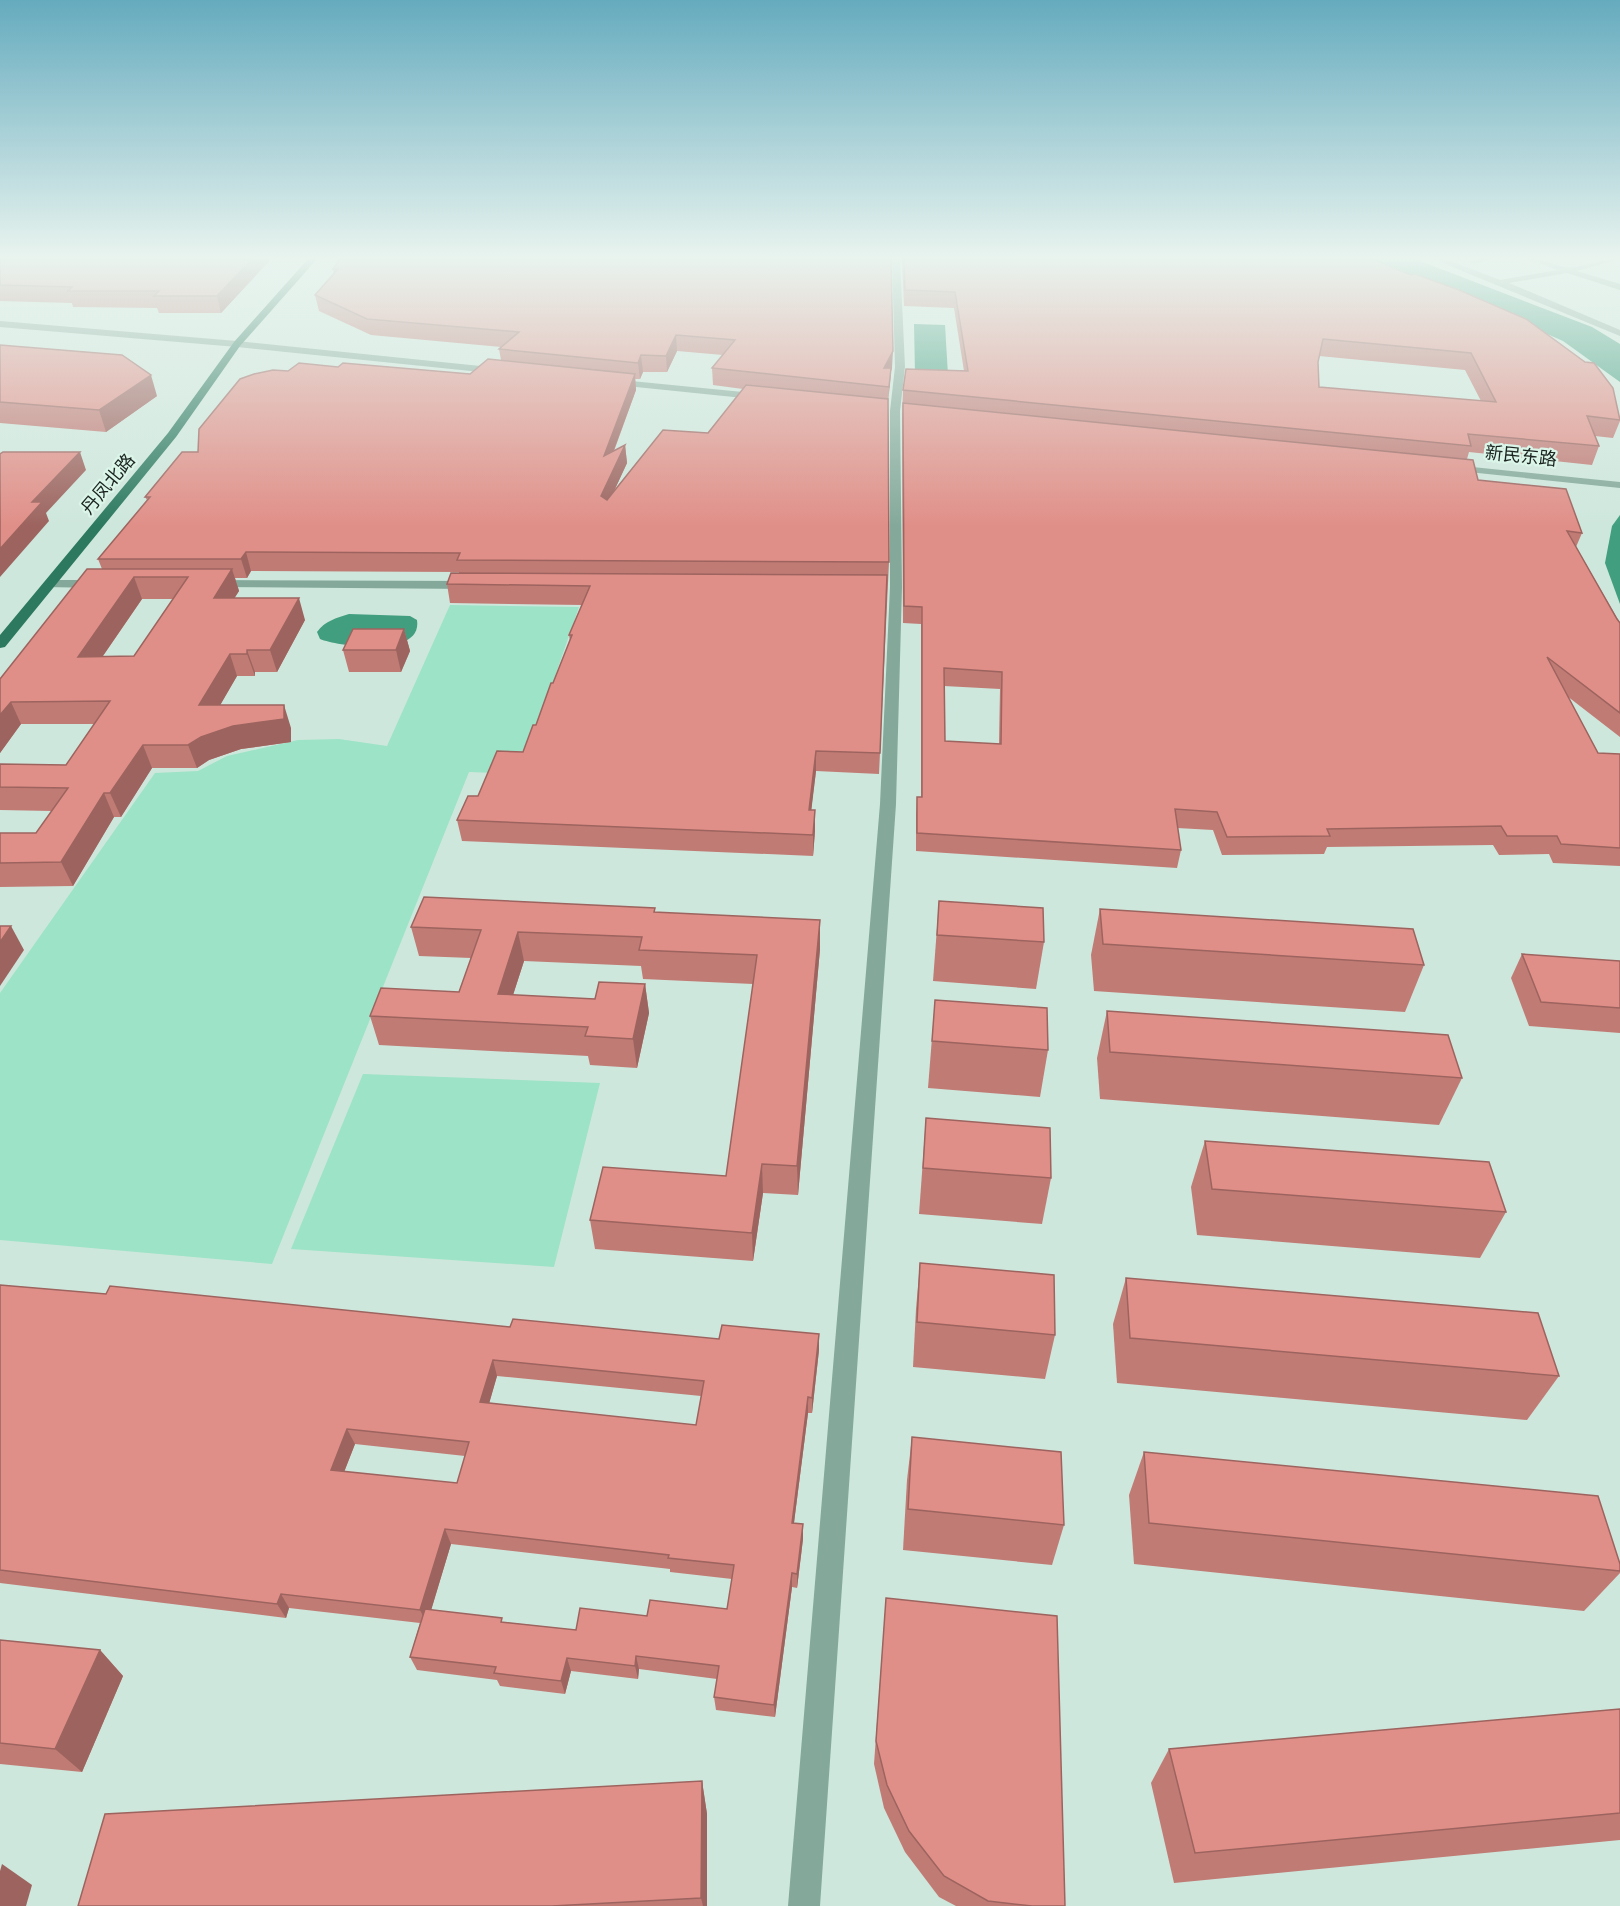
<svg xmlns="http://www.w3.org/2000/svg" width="1620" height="1906" viewBox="0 0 1620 1906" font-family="Manrope,'Noto Sans SC',sans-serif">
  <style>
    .green { fill: #9ce3c7 }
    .water { fill: #419e7f }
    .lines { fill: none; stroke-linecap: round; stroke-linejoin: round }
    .minor { fill: #84a99a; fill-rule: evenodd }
    .major { fill: #2c795f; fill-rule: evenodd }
    .wall { fill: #c17b75; fill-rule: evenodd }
    .shaded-wall { fill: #9d645f }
    .building { fill: #e08f88; stroke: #9d645f; stroke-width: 1.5; fill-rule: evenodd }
    .labels { text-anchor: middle; stroke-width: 4.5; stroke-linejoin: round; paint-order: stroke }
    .far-street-label { font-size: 18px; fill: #1a231f; stroke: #dbf5e9 }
  </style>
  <rect width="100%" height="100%" fill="#cee7dc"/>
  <g class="green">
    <polygon points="450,605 579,607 524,766 496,773 469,772 272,1264 0,1240 0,993 155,773 198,771 227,756 298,740 339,739 387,746"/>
    <polygon points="363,1074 600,1083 554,1267 291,1249"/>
  </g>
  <g class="water">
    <polygon points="1367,259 1415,259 1592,327 1620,344 1620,382 1563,341 1445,289"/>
    <polygon points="914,324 945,325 948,375 915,374"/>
    <polygon points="1620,515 1620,604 1605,563 1612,526"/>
    <path d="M349,614L410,616L417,620C423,658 340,647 320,639L317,632C325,621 336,618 349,614Z"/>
  </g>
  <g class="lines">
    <g class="minor">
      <polygon points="892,259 900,259 905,367 900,411 902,587 896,804 820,1906 788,1906 880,804 890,587 890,411 895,367"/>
      <path d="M1433,259H1445L1500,280L1558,270L1528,259C1542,259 1553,265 1566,267C1578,269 1603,259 1619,259L1577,271L1620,284V290L1567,273L1509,283L1620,330V336Z"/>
      <polygon points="1492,259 1474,264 1470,262 1475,259"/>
      <polygon points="0,321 237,341 500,368 505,371 500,374 237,347 0,327"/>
      <polygon points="611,379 763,394 768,397 763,400 607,384 606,382"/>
      <polygon points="1453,465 1620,482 1620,488 1449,470 1447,468"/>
      <polygon points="49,580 99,580 105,584 99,588 44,587 43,584"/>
      <polygon points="214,580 471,581 477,585 471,589 209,587 208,584"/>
    </g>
    <polygon class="major" points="308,259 317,259 240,346 176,437 5,647 0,648 0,635 168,433 234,342"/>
  </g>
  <g class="wall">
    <polygon points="0,259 271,259 221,313 159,313 157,308 73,307 72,303 0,301"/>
    <path d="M340,259L892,368L891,371L888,402L889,562L879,774L816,771L811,810H815V831L813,856L462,841L457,820L478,796L523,752L536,725L570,641L569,635L582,605L450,603L447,584L459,573V572L251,571L247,578H235L239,591L234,598L305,620L277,672H255V676H237L220,705L291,728V742L241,749L209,760L197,768H152L121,817H114L73,886L0,887V833H36L52,811L0,810V764L66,765L94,724H21L0,753V679L102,569L98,559L147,500L145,497L198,452L288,371L338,367L470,374L501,360L499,349L501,347L371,335L319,311L315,295L334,274L333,269ZM677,351L723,355L712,368L713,385L743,389L708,433L614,491L627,463L625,445L614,451L636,390L635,379H640L643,372H667ZM142,599H173L134,656H103Z"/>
    <path d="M902,259H1372L1620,418V421L1613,438L1595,436L1599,446L1592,465L1469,452L1467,459L1478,480L1582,533L1576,547L1620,623V737L1567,696L1598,753L1620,754V866L1553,863L1549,854L1499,855L1493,845L1327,847L1324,854L1222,855L1213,830L1177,828L1181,850L1177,868L916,851V815L917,797H921V624L903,623L902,417L903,390L964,371L954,308L904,306ZM1319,356L1465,370L1481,401L1319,387L1318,362ZM944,686L1000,689L999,744L945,741Z"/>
    <polygon points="0,345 157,396 106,432 0,423"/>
    <polygon points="404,629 410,651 401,672 349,672 343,650"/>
    <polygon points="939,901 1044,942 1036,989 933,981"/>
    <polygon points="1100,909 1424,965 1405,1012 1094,991 1091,955"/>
    <polygon points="656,913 820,920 820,949 798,1195 763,1193 753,1261 595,1249 590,1220 726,1176 753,984 643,979 641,966 524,961 513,995 595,999 645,984 649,1013 637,1068 590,1065 588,1056 379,1045 370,1016 459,992 471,958 419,956 411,927"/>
    <polygon points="1522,954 1620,961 1620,1033 1529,1026 1511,978"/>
    <polygon points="935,1000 1048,1050 1040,1097 928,1088"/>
    <polygon points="1107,1011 1462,1078 1439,1125 1100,1099 1097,1058"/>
    <polygon points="926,1118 1051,1178 1042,1224 919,1214"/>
    <polygon points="1205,1141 1506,1212 1480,1258 1197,1235 1191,1187"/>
    <polygon points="920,1263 1055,1335 1045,1379 913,1367 916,1309"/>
    <polygon points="1126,1278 1559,1376 1527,1420 1117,1383 1113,1324"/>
    <path d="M0,1285L510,1327L819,1350L812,1413H808L794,1523L803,1539L797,1588L792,1587L775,1717L716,1710L714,1697L717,1679L639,1669L638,1679L571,1671L565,1694L500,1686L497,1680L417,1670L410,1657L420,1623L289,1608L286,1618L0,1583ZM497,1376L701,1396L696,1425L489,1403ZM355,1444L465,1456L457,1483L344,1472ZM451,1544L670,1569V1572L732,1579L727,1609L647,1616L576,1630L503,1622L431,1610Z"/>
    <polygon points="912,1437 1064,1525 1052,1565 903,1550 907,1480"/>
    <polygon points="1144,1452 1620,1564 1620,1573 1584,1611 1134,1564 1129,1495"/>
    <polygon points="886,1598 1065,1906 956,1906 939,1897 905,1852 884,1808 874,1764"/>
    <polygon points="0,1640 100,1650 123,1676 82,1772 0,1764"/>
    <polygon points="1620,1709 1620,1840 1174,1883 1151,1783 1169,1749"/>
    <polygon points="702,1781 707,1814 707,1906 78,1906"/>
  </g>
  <g class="shaded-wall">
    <polygon points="252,259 271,259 221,313 217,296"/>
    <polygon points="676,335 677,351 667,372 666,356"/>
    <polygon points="893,351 892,368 891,371 888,405 889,387 884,368"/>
    <polygon points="641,355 643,372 640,379 638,363"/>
    <polygon points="635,374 636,390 605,474 604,456"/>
    <polygon points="151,375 157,396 106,432 99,410"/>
    <polygon points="625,445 627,463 603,515 601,496"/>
    <polygon points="80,452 86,470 46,513 49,521 0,577 0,549 32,502"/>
    <polygon points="246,552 251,571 247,578 241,559"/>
    <polygon points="232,569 239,591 221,620 214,598"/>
    <polygon points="134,577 142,599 87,679 78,657"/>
    <polygon points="299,598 305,620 277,672 270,650"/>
    <polygon points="404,629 410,651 401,672 396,650"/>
    <polygon points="247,650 255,672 255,676 247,654"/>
    <polygon points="230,654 237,676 207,728 199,705"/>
    <polygon points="11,702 21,724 0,753 0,715"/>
    <polygon points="284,705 291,728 291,742 241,749 209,760 197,768 188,745 201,737"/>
    <polygon points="143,745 152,768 121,817 110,793"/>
    <polygon points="816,751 816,771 809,830 809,810"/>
    <polygon points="104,793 114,817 73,886 61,862"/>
    <polygon points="815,810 815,831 813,856 813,835"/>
    <polygon points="820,920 820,949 798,1195 797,1166"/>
    <polygon points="11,926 24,950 0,986 0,942"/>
    <polygon points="518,932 524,961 504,1023 498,994"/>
    <polygon points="645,984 649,1013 637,1068 633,1039"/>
    <polygon points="762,1164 763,1193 753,1261 752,1233"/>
    <polygon points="819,1334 819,1350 812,1413 812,1398"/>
    <polygon points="493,1360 497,1376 485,1418 480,1402"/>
    <polygon points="808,1397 808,1413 792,1538 792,1523"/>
    <polygon points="347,1429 355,1444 339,1485 331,1470"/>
    <polygon points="803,1524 803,1539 797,1588 797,1574"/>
    <polygon points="445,1529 451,1544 427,1624 420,1610"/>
    <polygon points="792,1573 792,1587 775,1717 774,1705"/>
    <polygon points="281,1594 289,1608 286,1618 277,1604"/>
    <polygon points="100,1650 123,1676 82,1772 55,1749"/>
    <polygon points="636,1656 639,1669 638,1679 635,1666"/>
    <polygon points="567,1658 571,1671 565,1694 561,1681"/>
    <polygon points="702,1781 707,1814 707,1906 703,1906 701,1898"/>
    <polygon points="2,1864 32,1885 26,1906 0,1906 0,1871"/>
  </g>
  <g class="building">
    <polygon points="0,259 252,259 217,296 154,296 159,291 68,291 72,287 0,285"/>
    <polygon points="340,259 891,259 893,351 884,368 891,368 889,387 712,368 735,340 676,335 666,356 641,355 638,363 499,349 519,332 367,319 315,295 338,269 333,269"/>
    <path d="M904,259H1372L1411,275L1415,274L1459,290L1526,319L1585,362L1594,363L1613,388L1620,420L1587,416L1599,446L1468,434L1471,446L903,390L906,369L968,371L955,292L905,290ZM1323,339L1471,353L1496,402L1319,387L1318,362Z"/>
    <polygon points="0,345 122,355 151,375 99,410 0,402"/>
    <polygon points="488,359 635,374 604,456 625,445 601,496 607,500 663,430 708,433 746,385 888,399 889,562 457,560 460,553 246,552 241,559 98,559 150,497 145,497 182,452 198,452 199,429 240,379 254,374 273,370 288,371 299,363 338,367 343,363 470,374"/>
    <path d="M903,403L1473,460L1478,480L1566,489L1582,533L1567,531L1617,619L1620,623V713L1547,657L1598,753L1620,754V848L1561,844L1557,836H1507L1501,826L1327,829L1330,836L1227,837L1217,812L1175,809L1181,850L917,833V797H922V607L904,606ZM944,668L1002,672L1001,744L945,741Z"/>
    <polygon points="3,452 80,452 32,502 42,502 0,549 0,454"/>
    <path d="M87,569H232L214,598H299L270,650H247V654H230L199,705H284V719L233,726L201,737L188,745H143L110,793H104L61,862L0,863V833H36L68,788L0,787V764L66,765L110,701L11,702L0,715V679ZM134,577H188L134,656L78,657Z"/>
    <polygon points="451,573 887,575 880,753 816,751 809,810 815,810 813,835 457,820 468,796 478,796 497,751 523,752 533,725 536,725 551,683 553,683 572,635 569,635 590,586 447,584"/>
    <polygon points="353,629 404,629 396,650 343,650"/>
    <polygon points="424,897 655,908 654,912 820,920 797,1166 762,1164 752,1233 590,1220 603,1167 726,1176 757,955 639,950 642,937 518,932 498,994 595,999 599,982 645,984 633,1039 585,1036 588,1027 370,1016 381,988 459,992 481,930 411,927"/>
    <polygon points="939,901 1043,908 1044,942 937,935"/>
    <polygon points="1100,909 1413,929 1424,965 1103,944"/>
    <polygon points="0,926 11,926 0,942"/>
    <polygon points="1522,954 1620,961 1620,1008 1541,1002"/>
    <polygon points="935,1000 1047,1008 1048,1050 932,1041"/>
    <polygon points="1107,1011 1448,1035 1462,1078 1110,1052"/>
    <polygon points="926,1118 1050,1128 1051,1178 923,1168"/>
    <polygon points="1205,1141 1489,1162 1506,1212 1212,1189"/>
    <polygon points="920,1263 1054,1275 1055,1335 917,1322"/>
    <polygon points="1126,1278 1538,1313 1559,1376 1130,1338"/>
    <path d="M0,1285L106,1294L110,1286L510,1327L513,1319L719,1339L722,1325L819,1334L812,1398L808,1397L792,1523L803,1524L797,1574L792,1573L774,1705L714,1697L719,1666L636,1656L635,1666L567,1658L561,1681L494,1673L496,1667L410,1657L425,1609L502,1618L501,1622L576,1630L580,1608L647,1616L650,1600L727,1609L734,1565L668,1558L669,1555L445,1529L420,1610L281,1594L277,1604L0,1570ZM493,1360L704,1381L696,1425L480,1402ZM347,1429L469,1442L457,1483L331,1470Z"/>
    <polygon points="912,1437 1061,1452 1064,1525 908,1509"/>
    <polygon points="1144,1452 1598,1496 1620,1564 1620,1571 1149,1523"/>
    <polygon points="886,1598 1057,1616 1065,1906 1032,1906 988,1901 944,1876 909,1831 887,1785 876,1741"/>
    <polygon points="0,1640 100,1650 55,1749 0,1743"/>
    <polygon points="1620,1709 1620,1813 1195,1853 1169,1749"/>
    <polygon points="702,1781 701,1898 552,1906 78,1906 105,1814"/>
  </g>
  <linearGradient id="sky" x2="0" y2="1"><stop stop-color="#65abbe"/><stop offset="0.49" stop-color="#e9f4ef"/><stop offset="1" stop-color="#e9f4ef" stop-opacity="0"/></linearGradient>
  <rect width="1620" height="526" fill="url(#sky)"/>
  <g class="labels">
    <g class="far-street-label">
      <text transform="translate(1521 456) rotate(6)" y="6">新民东路</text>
      <text transform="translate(108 484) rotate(-50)" y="6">丹凤北路</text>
    </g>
  </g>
</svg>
